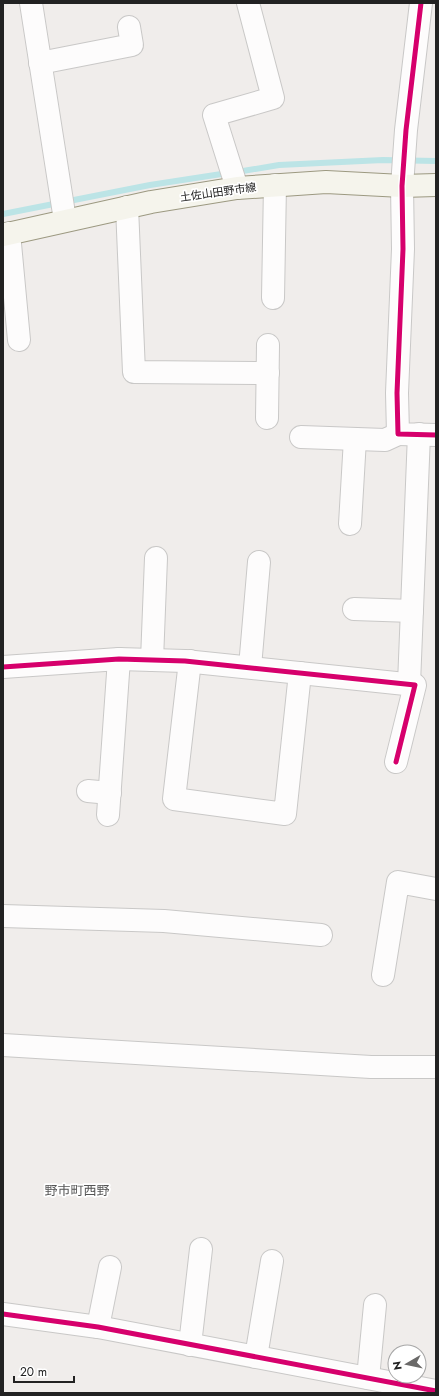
<svg xmlns="http://www.w3.org/2000/svg" width="439" height="1396" viewBox="0 0 439 1396" font-family="Jost,'Noto Sans JP',sans-serif">
  <style>
    .lines { fill: none; stroke-linecap: round; stroke-linejoin: round }
    .stream { stroke: #bce4e6; stroke-width: 6 }
    .street-casing { stroke: #c9c8c7; stroke-width: 24 }
    .secondary-casing { stroke: #9c9981; stroke-width: 24 }
    .street { stroke: #fdfcfc; stroke-width: 22 }
    .secondary { stroke: #f5f4ec; stroke-width: 22 }
    .cycleway-casing { stroke: #fff; stroke-width: 8 }
    .cycleway { stroke: #d6006c; stroke-width: 5 }
    .labels { text-anchor: middle; stroke-width: 3.5; stroke-linejoin: round; paint-order: stroke }
    .street-label { font-size: 11px; fill: #222; stroke: #fff }
    .quarter-label { font-size: 13px; fill: #555; stroke: #fff }
  </style>
  <rect width="100%" height="100%" fill="#f0edeb"/>
  <g class="lines">
    <g class="stream">
      <polyline points="237,172 279,165 383,160 436,161"/>
      <polyline points="3,214 150,185 228,173"/>
    </g>
    <defs>
      <g id="street">
        <polyline points="31,3 65,220"/>
        <polyline points="421,3 406,130 402,186 403,249 397,393 398,434 436,435"/>
        <polyline points="40,63 132,45 129,27"/>
        <polyline points="237,188 214,115 273,98 248,3"/>
        <polyline points="127,207 134,372 268,373"/>
        <polyline points="9,233 19,340"/>
        <polyline points="273,298 275,185"/>
        <polyline points="267,418 268,345"/>
        <polyline points="301,437 385,440 398,434"/>
        <polyline points="350,524 355,439"/>
        <polyline points="354,609 412,611"/>
        <polyline points="152,660 156,558"/>
        <polyline points="190,661 174,799 285,814 300,673"/>
        <polyline points="3,667 119,659 185,661 415,685 396,762"/>
        <polyline points="250,667 259,562"/>
        <polyline points="409,684 419,434"/>
        <polyline points="88,791 110,793"/>
        <polyline points="108,815 119,659"/>
        <polyline points="3,916 164,921 321,935"/>
        <polyline points="383,975 398,882 436,889"/>
        <polyline points="3,1045 371,1067 436,1067"/>
        <polyline points="3,1314 98,1327 436,1391"/>
        <polyline points="98,1327 110,1267"/>
        <polyline points="190,1345 201,1249"/>
        <polyline points="256,1357 272,1261"/>
        <polyline points="368,1378 375,1305"/>
      </g>
      <polyline id="secondary" points="3,235 151,202 237,188 326,182 402,186 436,185"/>
    </defs>
    <use href="#street" class="street-casing"/>
    <use href="#secondary" class="secondary-casing"/>
    <use href="#street" class="street"/>
    <use href="#secondary" class="secondary"/>
    <defs>
      <g id="cycleway">
        <polyline points="421,3 406,130 402,186 403,249 397,393 398,434 436,435"/>
        <polyline points="3,667 119,659 185,661 415,685 396,762"/>
        <polyline points="3,1314 98,1327 436,1391"/>
      </g>
    </defs>
    <use href="#cycleway" class="cycleway-casing"/>
    <use href="#cycleway" class="cycleway"/>
  </g>
  <g class="labels">
    <g class="street-label">
      <text transform="translate(218 192) rotate(-8)" y="4">土佐山田野市線</text>
    </g>
    <g class="quarter-label">
      <text x="77" y="1195">野市町西野</text>
    </g>
  </g>
  <rect width="439" height="1396" fill="none" stroke="#222222" stroke-width="8"/>
  <g transform="translate(407 1364) rotate(261)"><circle r="19" fill="#ffffff" stroke="#a7a7a7"/>
  <path d="M0-3L7 15L0 10L-7 15Z" fill="#6a6968"/>
  <text y="-6" font-size="11" font-weight="bold" text-anchor="middle" fill="#222222">N</text>
  </g>
  <path d="M14 1376v6h60v-6" fill="none" stroke="#222222" stroke-width="2"/>
  <text x="20" y="1376" font-size="12" fill="#222222" stroke="#ffffff" stroke-width="3" paint-order="stroke">20 m</text>
</svg>
